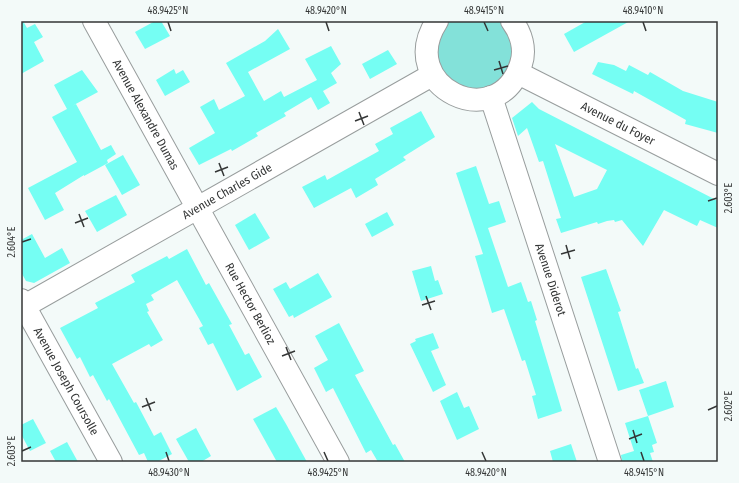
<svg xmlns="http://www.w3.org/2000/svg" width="739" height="483" viewBox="0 0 739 483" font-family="'Fira Sans Condensed',sans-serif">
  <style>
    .green { fill: #83e1d9 }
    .building { fill: #75fef3; fill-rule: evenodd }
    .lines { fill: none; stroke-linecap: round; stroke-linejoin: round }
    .minor-casing { stroke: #989d9d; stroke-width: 24 }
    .minor { stroke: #fff; stroke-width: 22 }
    .ticks { fill: none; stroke: #343636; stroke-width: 1.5 }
    .labels { text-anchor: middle; stroke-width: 3.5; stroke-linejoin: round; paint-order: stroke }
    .street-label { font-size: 12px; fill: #343636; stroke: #f3faf9 }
    .neatline { fill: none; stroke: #343636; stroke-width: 1.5 }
    .ticks-label { font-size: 10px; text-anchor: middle; fill: #343636 }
  </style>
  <rect width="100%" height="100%" fill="#f3faf9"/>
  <path class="green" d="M450,21H501C508,27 514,42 514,52C515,60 507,72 504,79L477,92L452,85C439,64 432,62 440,38C442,31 444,26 450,21Z"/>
  <g class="building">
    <polygon points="21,21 23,21 27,28 35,24 43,37 34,42 44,61 21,74"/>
    <polygon points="155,21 161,21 170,36 145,49 135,32"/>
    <polygon points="587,21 630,21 574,52 564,34"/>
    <polygon points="278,29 290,49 248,72 264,101 281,91 284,97 317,80 305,59 331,46 341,64 331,73 337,83 323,91 330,103 318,110 311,97 284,113 286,116 256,133 258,136 232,151 231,149 199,165 189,148 215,133 200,107 214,99 219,110 245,96 226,63 265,41"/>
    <polygon points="388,50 397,64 370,79 362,64"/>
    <polygon points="598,62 614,65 626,71 629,65 648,75 650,72 683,91 718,102 718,133 685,124 686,120 634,91 633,94 592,74"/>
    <polygon points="174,69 176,74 183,70 190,82 165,96 156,80"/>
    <polygon points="82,70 98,92 72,106 76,104 101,150 111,145 116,154 107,160 108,163 84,176 84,175 55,193 64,210 45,220 28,188 77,162 52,117 67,109 54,85"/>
    <path d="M532,102L539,109L718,201V228L700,220L697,226L664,210L643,246L622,220L615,222L614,220L607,221L598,224L597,222L561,233L556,219L561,218L543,161L539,162L527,128L518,136L512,118ZM555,144L607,170L597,189L574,197Z"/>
    <polygon points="421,111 435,137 403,157 406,160 375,179 378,185 356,198 351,188 314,208 302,187 325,175 327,180 379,151 375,144 393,134 390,128"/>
    <polygon points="123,155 140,185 122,195 105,165"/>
    <polygon points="476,166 489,204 499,201 506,222 488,228 508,287 521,282 528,302 531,301 537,320 535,321 562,411 538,419 532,396 536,395 525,360 522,361 504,309 492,313 475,256 483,254 456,173"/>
    <polygon points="116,195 127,215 97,232 85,211"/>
    <polygon points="387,212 394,225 372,237 365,224"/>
    <polygon points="255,213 270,238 249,250 235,225"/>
    <polygon points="32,234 45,258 62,248 70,263 34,283 26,281 21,272 21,240"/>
    <polygon points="187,249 206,285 209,283 232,324 229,325 245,355 249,353 262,377 237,391 213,343 208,345 199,328 203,326 177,280 151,295 154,300 146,304 149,311 147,312 163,340 151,347 149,344 112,364 134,403 136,402 154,436 161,432 172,454 157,462 148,462 144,453 139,455 109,399 107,401 93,375 90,377 80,357 77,359 60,328 98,308 95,303 135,282 131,275 167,256 169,259"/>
    <polygon points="431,266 435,281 438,280 443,294 421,301 412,271"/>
    <polygon points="606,269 621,311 618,312 636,369 638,368 644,383 618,391 581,277"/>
    <polygon points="318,273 332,297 294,318 293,315 289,317 273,289 286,282 290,289"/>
    <polygon points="339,323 364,371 355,375 393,445 395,444 405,462 378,462 371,450 366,453 333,388 326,392 314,368 328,360 315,336"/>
    <polygon points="433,333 439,348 431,351 446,385 433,392 410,344 416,341 415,339"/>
    <polygon points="666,381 674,407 648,416 657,443 652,445 654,452 650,453 653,462 622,462 621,455 634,451 625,423 648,416 639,390"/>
    <polygon points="457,392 464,408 469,406 479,429 457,440 440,401"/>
    <polygon points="276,407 286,424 307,462 277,462 253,419"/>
    <polygon points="33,419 46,443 30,451 21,434 21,425"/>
    <polygon points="196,428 211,456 201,462 189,462 176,439"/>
    <polygon points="67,442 78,462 56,462 50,451"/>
    <polygon points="571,444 577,462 553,462 550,451"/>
  </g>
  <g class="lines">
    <defs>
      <g id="minor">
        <path id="s1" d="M94,21L338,462"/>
        <path d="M437,21C394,87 498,136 521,64C526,49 521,33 512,21"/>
        <path id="s2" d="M518,73L718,174"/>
        <path id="s3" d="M491,97L610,462"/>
        <path id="s4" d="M21,300L111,462"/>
        <path id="s5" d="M21,308L432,75"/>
      </g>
    </defs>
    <use href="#minor" class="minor-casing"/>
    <use href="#minor" class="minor"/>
  </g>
  <path class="ticks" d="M168,22L171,31M326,22L329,31M484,22L488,31M643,22L646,31M499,61L503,74M494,70L508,66M359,112L364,125M355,121L368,116M219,163L224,176M215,172L228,167M708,201L717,198M79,214L84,227M75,223L88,218M22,242L31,239M566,245L570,259M561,254L575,250M426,296L431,310M422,305L435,301M286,347L291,360M282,356L295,351M146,398L151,411M142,407L155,402M708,410L717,406M633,430L637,443M629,439L642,434M22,451L31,447M166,452L169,461M324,452L328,461M482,452L486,461M641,452L644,461"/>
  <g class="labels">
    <g class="street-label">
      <text dy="4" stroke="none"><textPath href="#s1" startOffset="107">Avenue Alexandre Dumas</textPath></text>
      <text dy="4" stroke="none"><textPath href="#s2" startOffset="112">Avenue du Foyer</textPath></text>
      <text dy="4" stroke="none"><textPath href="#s5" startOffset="237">Avenue Charles Gide</textPath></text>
      <text dy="4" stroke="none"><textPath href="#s3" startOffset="192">Avenue Diderot</textPath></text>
      <text dy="4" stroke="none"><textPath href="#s1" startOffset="323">Rue Hector Berlioz</textPath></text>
      <text dy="4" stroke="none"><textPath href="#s4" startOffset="93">Avenue Joseph Coursolle</textPath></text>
    </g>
  </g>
  <rect width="739" height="483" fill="none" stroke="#f3faf9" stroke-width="44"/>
  <rect x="22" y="22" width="695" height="439" class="neatline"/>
  <g class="ticks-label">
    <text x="168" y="14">48.9425°N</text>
    <text x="326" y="14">48.9420°N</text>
    <text x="484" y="14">48.9415°N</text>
    <text x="643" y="14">48.9410°N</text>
    <text transform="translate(728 198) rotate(-90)" y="4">2.603°E</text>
    <text transform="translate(11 242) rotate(-90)" y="4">2.604°E</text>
    <text transform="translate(728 406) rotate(-90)" y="4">2.602°E</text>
    <text transform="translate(11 451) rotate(-90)" y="4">2.603°E</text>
    <text x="169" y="476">48.9430°N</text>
    <text x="328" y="476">48.9425°N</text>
    <text x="486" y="476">48.9420°N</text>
    <text x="644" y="476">48.9415°N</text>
  </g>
</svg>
